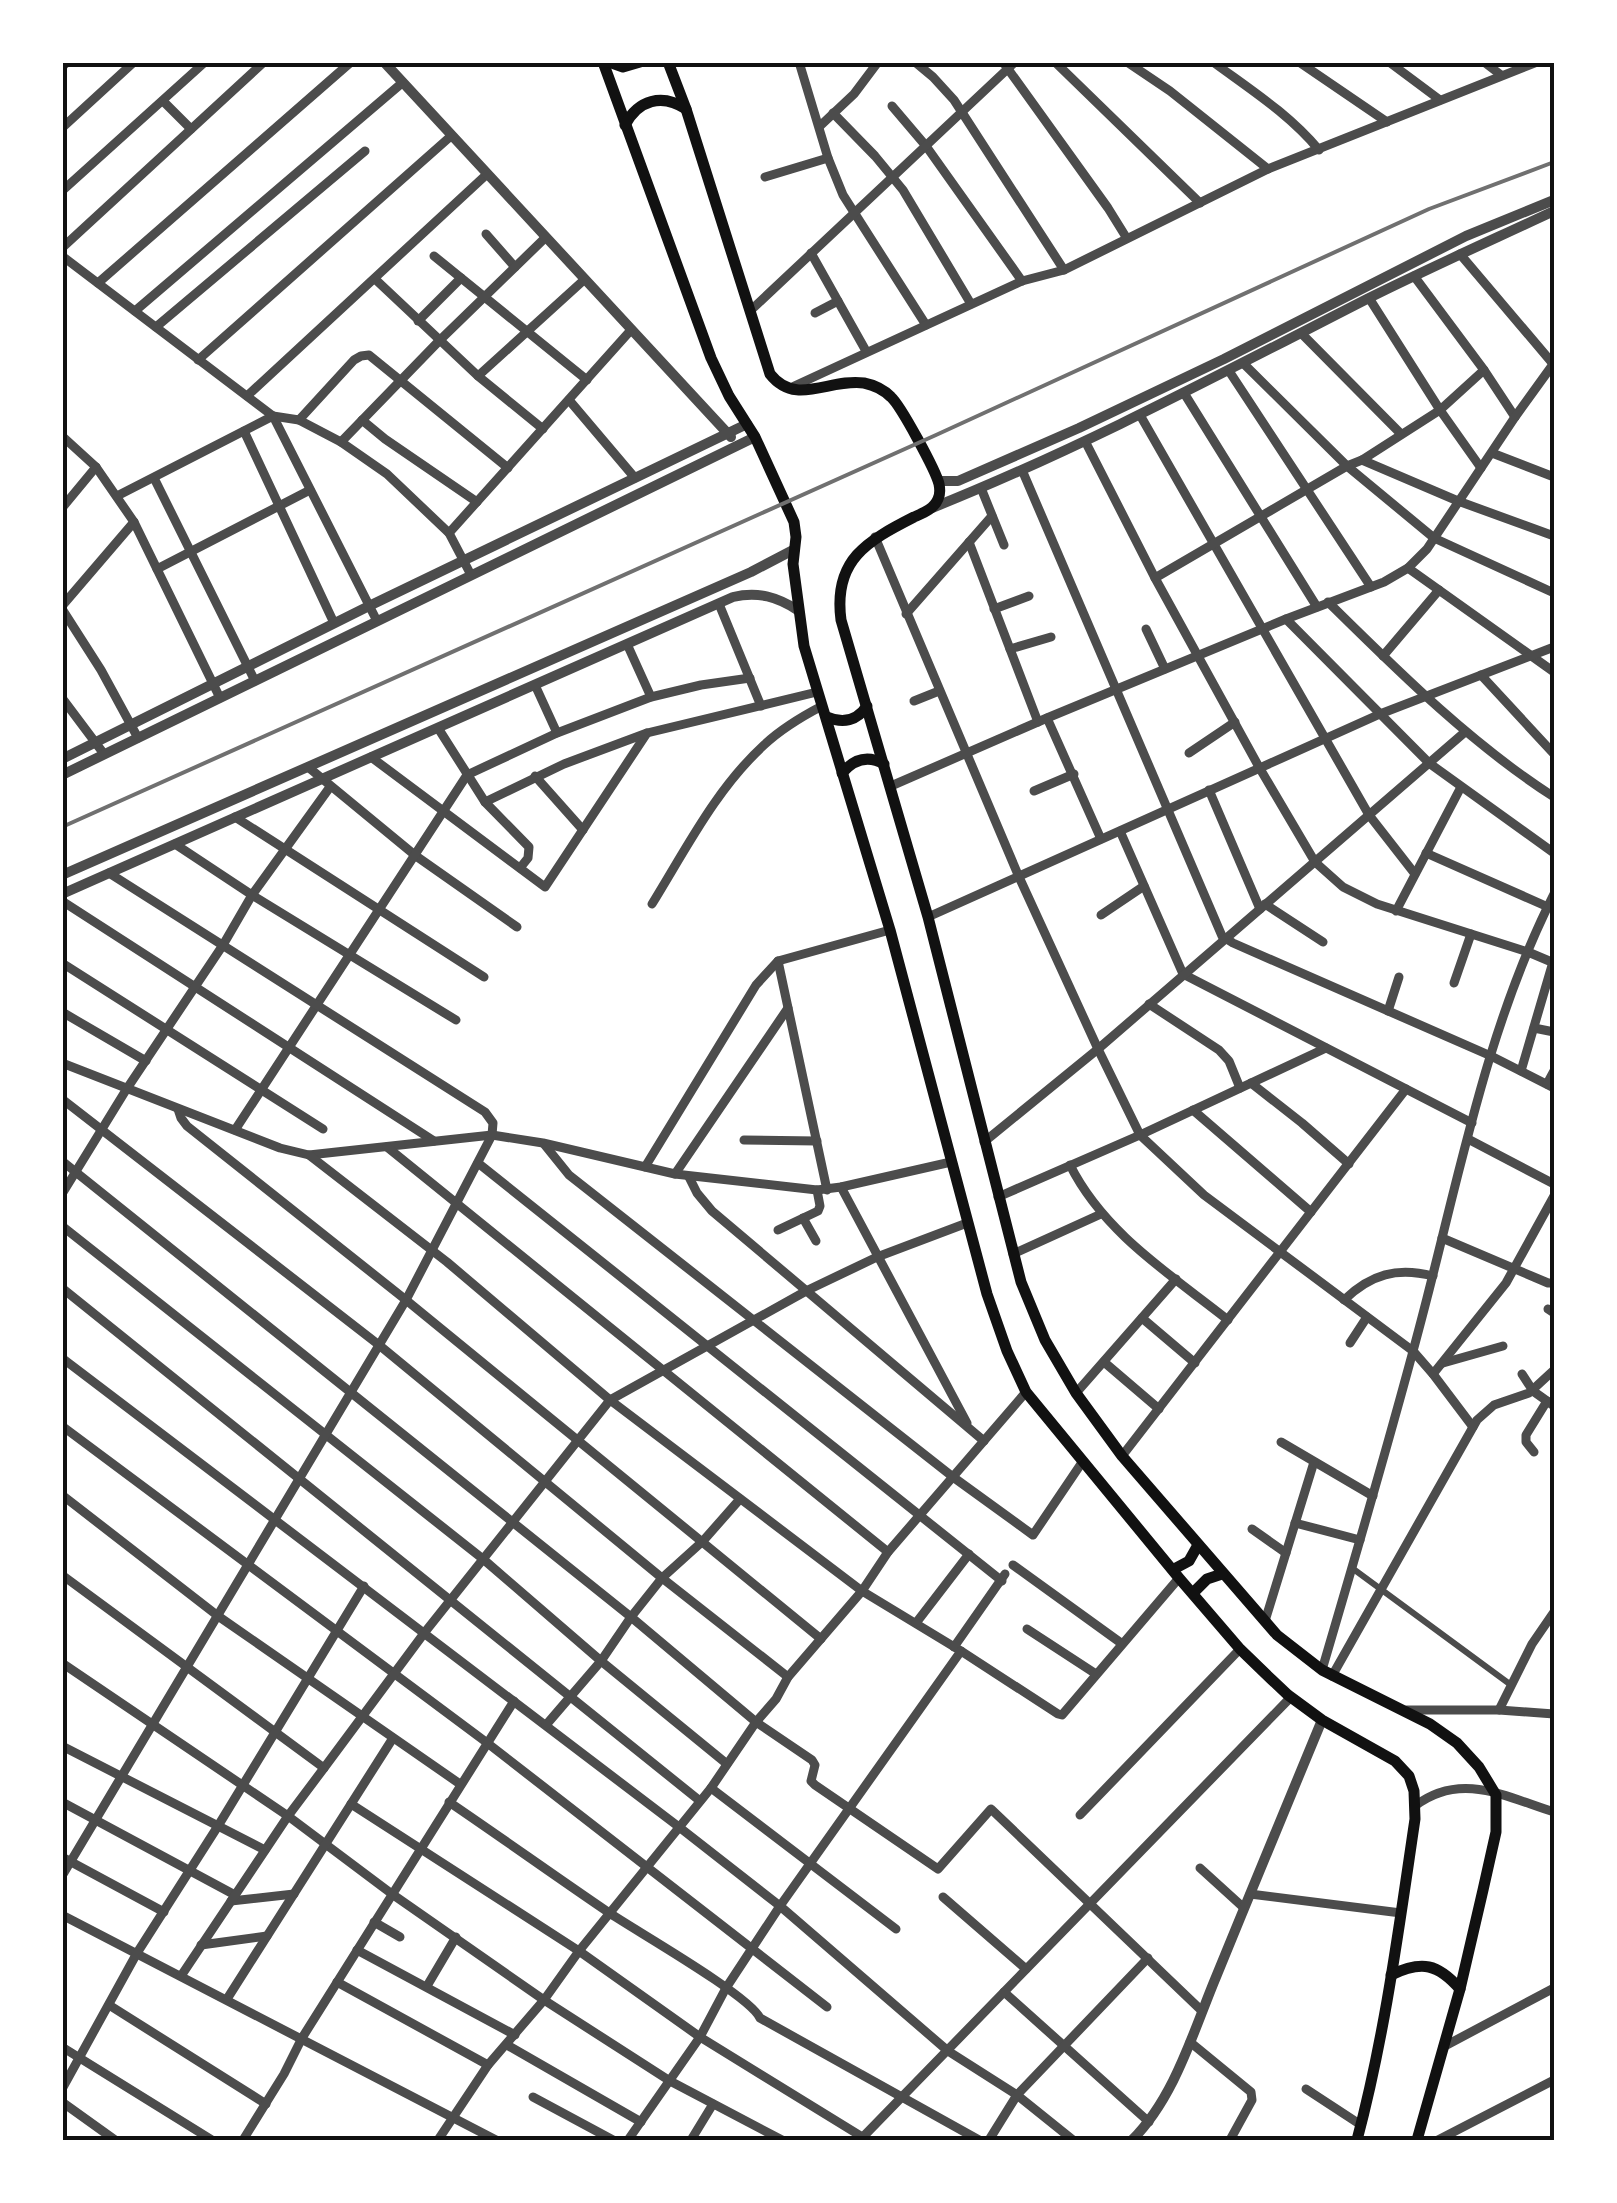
<svg xmlns="http://www.w3.org/2000/svg" width="1617" height="2203" viewBox="0 0 1617 2203" font-family="'Golos Text',sans-serif">
  <style>
    .lines { fill: none; stroke-linecap: round; stroke-linejoin: round }
    .pedestrian { stroke: #4c4c4c; stroke-width: 6 }
    .minor { stroke: #4c4c4c; stroke-width: 9 }
    .tertiary { stroke: #4c4c4c; stroke-width: 10 }
    .secondary { stroke: #111; stroke-width: 11 }
    .rail { stroke: #707070; stroke-width: 4 }
    .neatline { fill: none; stroke: #111; stroke-width: 4 }
  </style>
  <rect width="100%" height="100%" fill="#fff"/>
  <g class="lines">
    <polyline class="pedestrian" points="1352,1568 1511,1685"/>
    <g class="minor">
      <polyline points="799,62 828,158 843,195 926,325"/>
      <polyline points="915,62 933,77 954,100 1064,270"/>
      <polyline points="1003,62 1108,208 1126,237"/>
      <polyline points="1055,62 1200,203"/>
      <polyline points="1127,62 1170,91 1268,169"/>
      <path d="M1213,62C1251,90 1289,114 1319,150"/>
      <polyline points="1299,62 1387,122"/>
      <polyline points="1389,62 1440,100"/>
      <polyline points="1484,62 1501,75"/>
      <polyline points="62,67 67,62"/>
      <polyline points="163,101 191,129"/>
      <polyline points="892,106 926,146 1022,281"/>
      <polyline points="833,113 875,156 903,190 971,304"/>
      <polyline points="820,126 854,94 878,62"/>
      <polyline points="62,128 134,62"/>
      <polyline points="765,177 828,158"/>
      <polyline points="62,191 205,62"/>
      <polyline points="486,234 515,267"/>
      <polyline points="62,248 264,62"/>
      <polyline points="811,253 866,351"/>
      <polyline points="1460,254 1554,365"/>
      <polyline points="62,256 273,416 377,621"/>
      <polyline points="434,256 587,380"/>
      <polyline points="1414,276 1484,370 1515,417"/>
      <polyline points="375,279 478,376 543,429"/>
      <polyline points="98,283 351,62"/>
      <polyline points="1369,298 1440,410 1481,468"/>
      <polyline points="135,311 402,83"/>
      <polyline points="750,311 1015,62"/>
      <polyline points="815,313 838,301"/>
      <polyline points="418,321 461,278"/>
      <polyline points="156,327 365,151"/>
      <polyline points="1301,333 1401,434"/>
      <polyline points="198,360 451,136"/>
      <polyline points="1244,364 1347,466 1434,538 1554,593"/>
      <polyline points="1229,371 1371,587"/>
      <polyline points="478,376 585,279"/>
      <polyline points="790,388 1022,281 1064,270 1268,169 1537,62"/>
      <polyline points="1184,393 1317,607"/>
      <polyline points="247,396 486,175"/>
      <polyline points="569,400 635,478"/>
      <polyline points="1140,415 1369,815 1415,874"/>
      <polyline points="273,416 299,420 341,442 387,474 449,533 471,575"/>
      <polyline points="299,420 354,360 361,356 369,355 508,468"/>
      <polyline points="362,420 385,439 477,502"/>
      <polyline points="244,431 334,623"/>
      <polyline points="62,436 96,467 134,522 220,698"/>
      <polyline points="1085,441 1155,578 1259,767 1315,862 1343,887 1377,904 1528,952 1554,963"/>
      <polyline points="341,442 439,341 545,238"/>
      <polyline points="1492,453 1554,477"/>
      <polyline points="1362,460 1458,501 1554,536"/>
      <polyline points="1022,470 1222,936 1233,943 1491,1056 1554,1088"/>
      <polyline points="154,478 255,681"/>
      <polyline points="981,488 1004,545"/>
      <polyline points="117,496 273,416"/>
      <polyline points="62,508 96,467"/>
      <polyline points="449,533 631,330"/>
      <polyline points="875,537 1019,877 1098,1049 1140,1135 1204,1195 1413,1351 1433,1374 1473,1427"/>
      <polyline points="969,542 1038,722"/>
      <polyline points="1408,568 1554,672"/>
      <polyline points="157,569 310,490"/>
      <polyline points="1155,578 1347,466 1362,460 1440,410 1484,370"/>
      <path d="M1328,602C1399,672 1470,743 1554,797"/>
      <polyline points="719,604 761,706"/>
      <polyline points="62,606 134,522"/>
      <polyline points="62,609 101,670 138,738"/>
      <polyline points="994,609 1029,596"/>
      <polyline points="906,614 992,516"/>
      <polyline points="1286,619 1429,763 1554,853"/>
      <polyline points="1146,629 1165,669"/>
      <polyline points="627,644 651,697"/>
      <polyline points="1010,649 1051,637"/>
      <polyline points="1383,656 1439,590"/>
      <polyline points="1481,675 1554,754"/>
      <polyline points="535,685 557,733"/>
      <polyline points="62,698 104,754"/>
      <polyline points="914,701 939,691"/>
      <polyline points="1047,718 1101,839"/>
      <polyline points="438,728 485,802 529,847 528,858 520,868"/>
      <polyline points="1189,753 1235,722"/>
      <polyline points="371,757 545,887 647,733"/>
      <polyline points="308,767 416,856 517,927"/>
      <polyline points="535,776 583,830"/>
      <polyline points="891,786 1047,718 1286,619 1384,582 1408,568 1427,549 1515,417 1554,363"/>
      <polyline points="1209,790 1260,909"/>
      <polyline points="1034,791 1074,774"/>
      <polyline points="485,802 564,764 647,733 817,692"/>
      <polyline points="235,817 484,977"/>
      <polyline points="1120,831 1183,974 1472,1123"/>
      <polyline points="175,844 252,895 456,1020"/>
      <polyline points="1426,853 1548,907"/>
      <polyline points="62,901 434,1141"/>
      <path d="M652,904C686,849 716,789 764,745C781,729 801,717 822,706"/>
      <polyline points="1265,904 1323,942"/>
      <polyline points="1396,911 1461,787"/>
      <polyline points="1101,915 1144,886"/>
      <polyline points="928,917 1380,714 1554,647"/>
      <polyline points="778,961 827,1190"/>
      <polyline points="62,963 323,1129"/>
      <polyline points="1454,983 1471,934"/>
      <polyline points="1149,1004 1219,1050 1229,1061 1240,1088"/>
      <polyline points="1388,1011 1399,977"/>
      <polyline points="62,1012 146,1061"/>
      <polyline points="1534,1028 1554,1032"/>
      <polyline points="62,1063 280,1148 309,1155 492,1135 543,1143 675,1174 817,1190 841,1187 951,1162"/>
      <polyline points="1521,1071 1553,962"/>
      <polyline points="1251,1083 1302,1123 1349,1164"/>
      <polyline points="1547,1084 1554,1071"/>
      <polyline points="62,1099 379,1345 662,1578 788,1677"/>
      <polyline points="178,1109 181,1118 187,1126 406,1300 821,1639"/>
      <polyline points="1193,1110 1311,1212"/>
      <polyline points="235,1130 467,775 557,733 651,697 701,685 750,678"/>
      <polyline points="1468,1139 1554,1184"/>
      <polyline points="744,1140 817,1141"/>
      <polyline points="984,1142 1098,1049 1465,732"/>
      <polyline points="544,1144 569,1175 953,1477 1033,1535 1083,1461"/>
      <polyline points="387,1147 888,1552"/>
      <polyline points="309,1155 447,1262 610,1400 862,1591 961,1651 1058,1714 1062,1715 1179,1578"/>
      <polyline points="62,1161 631,1617 756,1722 812,1760 815,1765 811,1781 815,1785 938,1869 991,1809 1202,2011"/>
      <polyline points="478,1163 1002,1581"/>
      <path d="M1070,1165C1104,1233 1170,1274 1228,1320"/>
      <polyline points="645,1167 756,985 778,961 890,930"/>
      <polyline points="675,1174 788,1008"/>
      <polyline points="689,1177 697,1193 712,1211 984,1441"/>
      <polyline points="841,1187 967,1423"/>
      <polyline points="62,1194 126,1090 223,945 252,895 330,787"/>
      <polyline points="998,1197 1140,1135 1326,1048"/>
      <polyline points="803,1218 816,1241"/>
      <polyline points="62,1226 483,1559 601,1661 727,1764"/>
      <polyline points="778,1230 818,1211 820,1206 817,1190"/>
      <polyline points="1442,1238 1548,1283 1554,1283"/>
      <polyline points="1013,1254 1101,1214"/>
      <polyline points="62,1288 700,1801"/>
      <path d="M1344,1300C1371,1274 1397,1267 1433,1276"/>
      <polyline points="1548,1309 1554,1313"/>
      <polyline points="1142,1318 1195,1363"/>
      <polyline points="1350,1343 1367,1317"/>
      <polyline points="62,1358 679,1827 780,1906 948,2051 1017,2095 1073,2140"/>
      <polyline points="1104,1362 1159,1409"/>
      <polyline points="1443,1363 1503,1346"/>
      <polyline points="1433,1374 1506,1283 1554,1196"/>
      <polyline points="1522,1374 1533,1391 1554,1406"/>
      <polyline points="1076,1393 1176,1279"/>
      <polyline points="62,1426 486,1742 827,2007"/>
      <polyline points="1281,1442 1373,1496"/>
      <polyline points="1534,1452 1526,1442 1526,1435 1547,1401"/>
      <polyline points="1122,1456 1406,1089"/>
      <polyline points="62,1495 218,1616 460,1784"/>
      <polyline points="1295,1523 1360,1540"/>
      <polyline points="1252,1529 1286,1553"/>
      <polyline points="1013,1565 1121,1643"/>
      <polyline points="62,1575 324,1768"/>
      <polyline points="1265,1621 1314,1462"/>
      <polyline points="916,1623 969,1554"/>
      <polyline points="1027,1629 1096,1674"/>
      <polyline points="954,1647 1005,1574"/>
      <polyline points="62,1663 288,1816 392,1894 544,2000 670,2081 782,2140"/>
      <path d="M1322,1670C1358,1547 1395,1423 1427,1298C1462,1162 1490,1020 1554,894"/>
      <polyline points="1332,1676 1477,1420 1494,1405 1529,1393 1554,1370"/>
      <polyline points="1407,1710 1499,1710 1554,1714"/>
      <polyline points="1499,1710 1532,1644 1554,1612"/>
      <polyline points="546,1725 601,1661 631,1617 662,1578 703,1541 740,1499"/>
      <polyline points="62,1746 265,1850"/>
      <polyline points="711,1788 896,1929"/>
      <polyline points="62,1802 235,1895"/>
      <path d="M449,1802C502,1838 555,1876 608,1912C636,1931 749,1995 760,2018L979,2140"/>
      <polyline points="351,1804 579,1951 700,2037 864,2138"/>
      <path d="M1415,1806C1461,1771 1506,1797 1554,1812"/>
      <polyline points="1080,1815 1240,1649"/>
      <polyline points="62,1857 164,1912"/>
      <polyline points="1200,1868 1244,1908"/>
      <polyline points="62,1876 406,1300 492,1135 493,1123 485,1112 109,873"/>
      <polyline points="1250,1894 1401,1913"/>
      <polyline points="943,1897 1026,1969"/>
      <polyline points="231,1901 294,1894"/>
      <polyline points="62,1915 496,2140"/>
      <polyline points="374,1922 400,1937"/>
      <polyline points="201,1945 267,1936"/>
      <polyline points="357,1950 515,2035"/>
      <polyline points="181,1976 288,1816 324,1768 425,1632 610,1400 808,1290 877,1257 967,1223"/>
      <polyline points="337,1982 488,2065"/>
      <polyline points="427,1986 456,1937"/>
      <polyline points="1004,1992 1149,2122"/>
      <polyline points="227,1999 393,1738"/>
      <polyline points="109,2005 266,2104"/>
      <polyline points="1190,2042 1251,2092 1252,2100 1230,2140"/>
      <polyline points="507,2045 641,2122"/>
      <polyline points="62,2047 212,2140"/>
      <polyline points="1443,2047 1554,1988"/>
      <polyline points="62,2089 137,1953 218,1826 364,1586"/>
      <polyline points="1306,2089 1361,2125"/>
      <polyline points="533,2097 613,2140"/>
      <polyline points="62,2102 115,2140"/>
      <polyline points="243,2140 284,2074 302,2038 514,1701"/>
      <polyline points="438,2140 488,2065 544,2000 579,1951 711,1788 756,1722 776,1699 788,1677 862,1591 888,1552 1026,1392"/>
      <polyline points="628,2140 700,2037 726,1988 780,1906 961,1651"/>
      <polyline points="691,2140 713,2104"/>
      <polyline points="860,2140 1291,1697"/>
      <polyline points="989,2140 1017,2095 1148,1958"/>
      <polyline points="1438,2140 1554,2080"/>
    </g>
    <g class="tertiary">
      <polyline points="384,62 731,437"/>
      <polyline points="938,481 958,481 1079,428 1224,359 1466,236 1554,200"/>
      <path d="M932,508C1082,448 1224,372 1367,299C1429,268 1492,240 1554,211"/>
      <polyline points="62,759 369,606 747,424"/>
      <polyline points="62,775 755,437"/>
      <polyline points="62,875 751,572 795,549"/>
      <path d="M62,894L733,597C758,591 778,597 799,611"/>
      <path d="M1132,2140C1175,2097 1193,2032 1216,1977C1251,1891 1287,1805 1322,1720"/>
    </g>
    <g class="secondary">
      <path d="M603,62L711,358L729,396L755,437L794,522L796,537L793,564L804,646L890,930L987,1294L1007,1351L1026,1392L1179,1578L1240,1649L1271,1679L1288,1695L1322,1720L1395,1761L1409,1776L1414,1791L1415,1819C1399,1927 1385,2035 1357,2140"/>
      <polyline points="609,62 623,67 640,62"/>
      <path d="M668,62L686,109L770,374C796,407 829,378 864,383C874,385 884,390 891,397C901,406 936,471 939,484C940,489 940,495 938,499C934,509 923,513 914,517C867,541 833,560 841,620L928,917L1021,1282L1045,1340L1076,1393L1122,1456L1277,1635L1322,1670L1430,1724L1457,1743L1479,1767L1496,1795V1832L1483,1890L1460,1989L1417,2140"/>
      <path d="M625,125C638,100 662,93 686,109"/>
      <path d="M827,717C843,724 857,721 867,706"/>
      <path d="M842,773C854,759 868,755 884,764"/>
      <polyline points="1174,1569 1189,1561 1198,1545"/>
      <polyline points="1193,1593 1207,1579 1222,1574"/>
      <path d="M1391,1975C1422,1960 1438,1964 1460,1989"/>
    </g>
    <polyline class="rail" points="62,827 936,435 1429,209 1554,162"/>
  </g>
  <rect width="1617" height="2203" fill="none" stroke="#ffffff" stroke-width="130"/>
  <rect x="65" y="65" width="1487" height="2073" class="neatline"/>
</svg>
